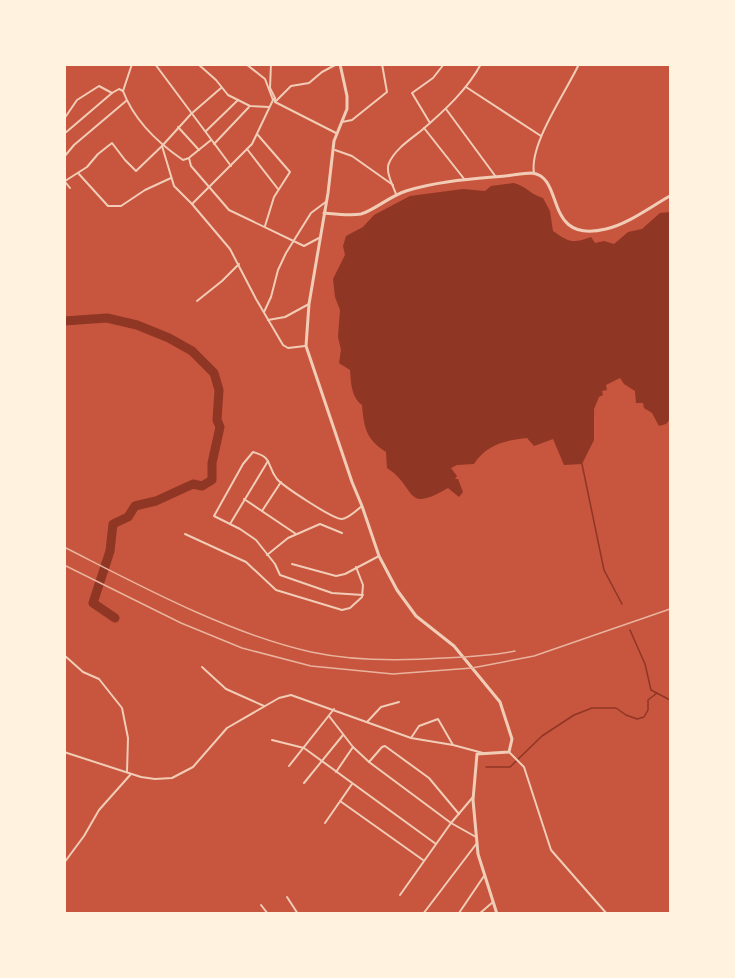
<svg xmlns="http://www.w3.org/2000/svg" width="735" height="978" viewBox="0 0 735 978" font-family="'PT Sans Narrow',sans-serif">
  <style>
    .water { fill: #8f3625 }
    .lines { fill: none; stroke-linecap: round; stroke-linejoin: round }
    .stream { stroke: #8f3625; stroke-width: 1.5 }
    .river { stroke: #8f3625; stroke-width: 9 }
    .minor { stroke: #f1ccb7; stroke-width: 2 }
    .tertiary { stroke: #f1ccb7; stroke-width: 3 }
    .rail { stroke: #e9b49f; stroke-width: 1.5 }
  </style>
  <rect width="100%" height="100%" fill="#c8553d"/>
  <path class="water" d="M514,183C526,186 531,195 543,198L550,211L553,231C569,242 572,244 591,237L595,243L604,241L614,244L628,232L642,229L660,213L670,212V419L666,424L659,426L652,413L644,408L643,403H636L635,391L624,384L620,378L606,385L607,390L602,391L603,395L599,397L594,409V440L582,464L564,465L553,439L534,446L527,438C506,440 486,445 474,464L457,465L451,468L457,476L455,479H458L463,492L459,497L448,488C403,514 418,488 387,468L386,452C366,439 364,428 362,405C351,397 351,382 350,370L339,363L341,350L338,337L340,310L335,297L333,279L345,255L343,246L346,236L363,227L374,215L410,196L463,189L485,191L491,186Z"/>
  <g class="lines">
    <g class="stream">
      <polyline points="582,464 604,570 622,604"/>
      <polyline points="630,630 645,664 651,690 670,700"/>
      <polyline points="486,767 510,767 542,736 574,715 592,708 616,708 626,715 637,719 644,717 648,710 648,700 657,693"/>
    </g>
    <polyline class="river" points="64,321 107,318 137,325 169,338 192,351 214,373 219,390 217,420 220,427 212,463 212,480 202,486 193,484 156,501 135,506 128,517 113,524 110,551 93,603 115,618"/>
    <g class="minor">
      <path d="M132,64L123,91C134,120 158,143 183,160L189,158L191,166L229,210L304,246L319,238"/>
      <polyline points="155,64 231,166"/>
      <polyline points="198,64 216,80 228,95 250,106 269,107"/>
      <polyline points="271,64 270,88 275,98"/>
      <polyline points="466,87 541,136"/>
      <polyline points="273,100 275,98 275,102 336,133"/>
      <polyline points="275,102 291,86 309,83 322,72 337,64"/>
      <polyline points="446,109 496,177"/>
      <polyline points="64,119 77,100 99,86 112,93 119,89 123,91"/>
      <polyline points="342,122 352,120 387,92 382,64"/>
      <polyline points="430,123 412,93 433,78 444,64"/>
      <polyline points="178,127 199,150"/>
      <polyline points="424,128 465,180"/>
      <polyline points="206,131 238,100"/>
      <polyline points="64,134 112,93"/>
      <polyline points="257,134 290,172 274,197 265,226"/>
      <polyline points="214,144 249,107"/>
      <polyline points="162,146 174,186 192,204 252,144 273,100 265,79 246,64"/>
      <polyline points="247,149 278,189"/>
      <polyline points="335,150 352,156 393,185"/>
      <polyline points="64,157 74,145 126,101"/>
      <polyline points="190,157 211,140"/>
      <polyline points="78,173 108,206 121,206 145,190 171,178"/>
      <path d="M534,173C529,144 566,92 579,64"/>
      <polyline points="65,181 87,167 98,154 112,143 125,160 136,171 162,146 191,114 221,88"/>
      <polyline points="66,183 70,188"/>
      <path d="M396,194C393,186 385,171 389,163C395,149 411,139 422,130C444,111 467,90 481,64"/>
      <polyline points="192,204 230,249 256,299 283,345 288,348 305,346"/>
      <polyline points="197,301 222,281 239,264"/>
      <polyline points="264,312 271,297 278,270 286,253 311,213 327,201"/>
      <polyline points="268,320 285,317 309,304"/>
      <polyline points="244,499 296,534"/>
      <path d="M362,506C357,510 348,519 342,519C334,520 283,486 277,479C266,465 274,458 253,452L243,464L214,516L240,529L256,540L275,564L280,575L332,593L363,595"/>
      <polyline points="262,511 281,482"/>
      <polyline points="230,524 268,461"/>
      <polyline points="185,534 246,562 276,590 342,610 350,608 362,597 363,585 356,567"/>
      <polyline points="267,555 288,538 320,524 342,533"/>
      <polyline points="292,564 336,576 345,574 379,556"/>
      <polyline points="64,655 83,672 99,679 122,708 128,738 127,772"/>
      <polyline points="202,667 226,689 264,706"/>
      <polyline points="329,716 353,747 369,762 451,823 476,837"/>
      <polyline points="367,722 381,707 399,702"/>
      <polyline points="411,738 419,726 438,719 453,745"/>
      <polyline points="272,740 304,748 436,844"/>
      <polyline points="64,752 141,777 155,779 172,778 193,767 227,728 279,698 291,695 411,738 453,745 483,753"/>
      <polyline points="510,753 524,767 551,850 607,914"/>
      <polyline points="369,762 382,747 385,746 429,778 459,814"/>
      <polyline points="289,766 334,709"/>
      <polyline points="336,772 353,747"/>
      <polyline points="304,783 343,735"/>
      <polyline points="340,801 423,860"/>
      <polyline points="325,823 352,784"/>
      <polyline points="64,863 84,836 99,810 131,774"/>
      <polyline points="400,895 451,823 473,797"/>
      <polyline points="287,897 298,914"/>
      <polyline points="261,905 268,914"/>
      <polyline points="459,913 484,876"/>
      <polyline points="423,914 477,843"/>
      <polyline points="479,914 493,902"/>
    </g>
    <g class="tertiary">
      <polyline points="340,64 347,96 347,109 334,141 328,193 309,304 306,346 352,482 362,506 379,556 397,590 416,616 454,646 500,702 512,739 509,752 477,754 473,800 478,854 497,914"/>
      <path d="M324,213C335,214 350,216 361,214C373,211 390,196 406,191C437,181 472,179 505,176C514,175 524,173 532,173C566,177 542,244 606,229C628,224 650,207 670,196"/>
    </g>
    <g class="rail">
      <path d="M64,547C141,586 227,633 311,652C353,661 401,661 443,658C467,657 492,656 515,651"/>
      <polyline points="64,565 181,623 242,648 311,666 393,674 472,668 534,656 670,609"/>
    </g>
  </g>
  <rect width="735" height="978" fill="none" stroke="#fff3e0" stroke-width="132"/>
</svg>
